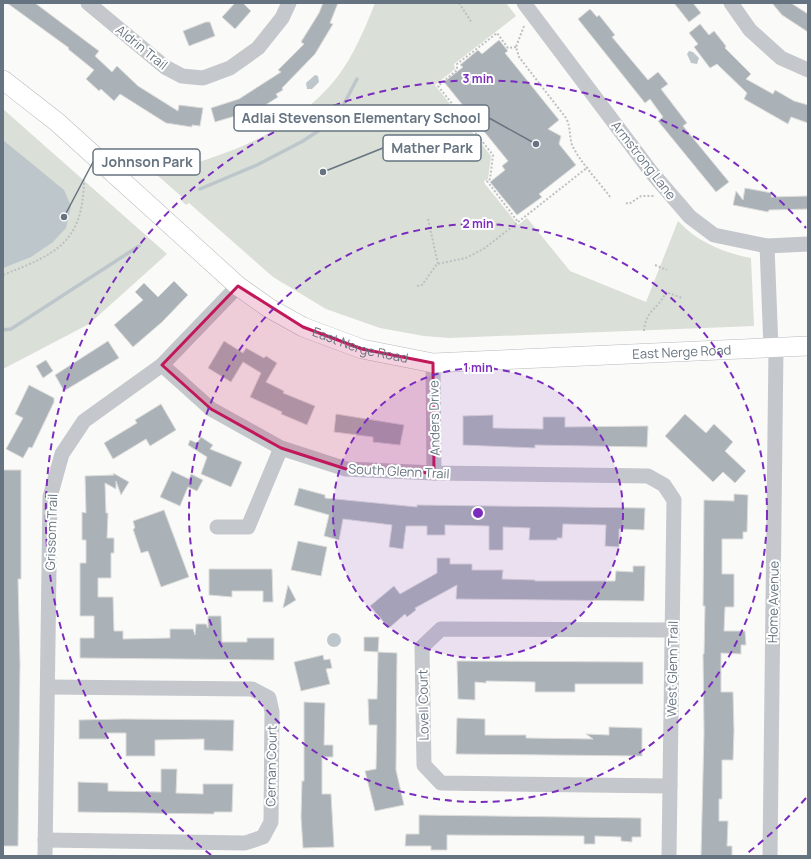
<svg xmlns="http://www.w3.org/2000/svg" width="811" height="859" viewBox="0 0 811 859" font-family="Manrope,sans-serif">
  <style>
    .green { fill: #dadfd7 }
    .water { fill: #bdc6cb }
    .lines { fill: none; stroke-linecap: round; stroke-linejoin: round }
    .stream { stroke: #bdc6cb; stroke-width: 3.5 }
    .building { fill: #aab2b8; stroke: #dcdcda }
    .major-casing { stroke: #b7bbbf; stroke-width: 20 }
    .path { stroke: #bec0c3; stroke-width: 2; stroke-dasharray: 2 2; stroke-linecap: butt }
    .minor { stroke: #c4c7cb; stroke-width: 15 }
    .major { stroke: #fff; stroke-width: 19 }
    .marked { fill: #c2185b; fill-opacity: 0.2; stroke: #c2185b; stroke-width: 3; stroke-linejoin: round }
    .ring { fill: none; stroke: #7b2cbf; stroke-width: 2; stroke-dasharray: 7 5 }
    .labels { text-anchor: middle; stroke-width: 4; stroke-linejoin: round; paint-order: stroke }
    .street-label { font-size: 13px; fill: #667481; stroke: #fff }
    .centre { fill: #7b2cbf; stroke: #fff; stroke-width: 2 }
    .ring-label { font-size: 12px; text-anchor: middle; font-weight: bold; fill: #7b2cbf; stroke: #fff; stroke-width: 4; stroke-linejoin: round; paint-order: stroke }
    .leader { fill: none; stroke: #667481; stroke-width: 1.5 }
    .callout-dot { fill: #667481; stroke: #fff; stroke-width: 1.5 }
    .callout { fill: #fff; stroke: #667481; stroke-width: 1.5 }
    .callout-label { font-size: 14px; text-anchor: middle; font-weight: bold; fill: #667481 }
  </style>
  <rect width="100%" height="100%" fill="#fafaf8"/>
  <g class="green">
    <path d="M375,3H506L516,16L454,64L455,69L435,85L491,156L488,179L484,181L485,184L518,225L527,218L570,271L646,302L678,221C697,242 724,253 751,258L754,326L449,338L424,336L380,328L326,309L273,277L189,203L186,205L181,200L183,198L157,175C225,155 293,134 338,76C353,57 366,26 375,3Z"/>
    <polygon points="3,109 167,254 89,324 3,369"/>
  </g>
  <g class="water">
    <polygon points="689,51 693,52 699,58 697,64 691,63 687,54"/>
    <polygon points="315,75 318,76 319,82 312,89 307,89 306,83"/>
    <polygon points="3,140 64,190 71,206 66,228 53,242 31,257 3,268"/>
    <circle cx="334" cy="640" r="7"/>
  </g>
  <g class="lines">
    <g class="stream">
      <polyline points="200,189 257,165 303,141 336,119 357,79"/>
      <polyline points="3,330 11,329 139,246"/>
    </g>
  </g>
  <g class="building">
    <polygon points="7,3 35,3 99,51 95,56 112,72 117,66 138,86 178,111 179,105 203,108 200,126 192,125 192,127 166,123 120,94 114,101 101,89 99,91 86,79 94,70 68,49 69,48"/>
    <polygon points="235,3 243,3 251,11 235,29 222,17"/>
    <polygon points="323,3 338,3 330,23 333,24 315,54 282,88 283,90 276,94 278,97 253,113 252,116 242,114 215,122 211,108 239,99 281,72 278,70 304,44 301,42 319,13"/>
    <polygon points="674,3 693,3 701,13 689,22"/>
    <polygon points="772,3 791,3 808,14 808,32 782,15"/>
    <polygon points="590,9 597,17 599,15 615,35 612,37 648,80 658,72 668,84 661,89 687,123 683,126 729,182 716,192 658,121 663,117 650,99 645,103 578,19"/>
    <polygon points="206,22 210,22 215,36 189,46 183,31"/>
    <polygon points="700,24 709,35 714,31 726,46 725,48 751,74 746,79 773,94 775,90 794,101 808,105 808,123 791,117 788,124 744,99 747,93 717,64 710,68 694,47 698,44 689,33"/>
    <polygon points="499,40 508,51 505,53 559,120 548,129 561,136 559,144 576,165 539,194 542,197 517,215 490,182 505,170 502,166 508,161 444,82 463,67 460,65 478,50 482,54"/>
    <polygon points="745,188 772,193 771,197 808,196 808,209 769,210 768,212 733,205 736,191 743,200"/>
    <polygon points="174,281 188,295 162,322 133,347 114,325 143,300 135,292 144,283 158,297"/>
    <polygon points="108,341 119,358 64,391 55,375"/>
    <polygon points="224,341 243,353 246,348 264,358 266,356 277,363 266,382 284,391 283,393 315,406 307,425 281,414 282,412 250,397 261,373 243,362 231,382 208,368"/>
    <polygon points="46,360 53,371 43,378 36,366"/>
    <polygon points="29,385 54,398 54,402 32,448 29,447 23,458 6,449 23,418 15,414"/>
    <polygon points="161,404 176,430 150,446 146,439 113,459 104,443 137,423 135,420"/>
    <polygon points="336,414 404,425 400,445 373,442 373,437 334,432"/>
    <polygon points="685,414 706,433 714,424 733,442 725,451 746,471 735,483 723,472 713,482 665,436"/>
    <polygon points="493,415 493,428 543,429 543,417 565,417 565,427 648,426 647,447 535,445 535,448 463,445 463,416"/>
    <polygon points="201,437 213,445 210,449 242,462 231,487 201,474 207,457 188,445 190,440 197,443"/>
    <polygon points="3,470 21,470 21,579 18,579 20,664 18,846 3,846"/>
    <polygon points="172,471 189,479 191,474 203,480 197,491 188,487 180,506 160,497"/>
    <polygon points="113,473 129,482 121,495 116,481 116,489 105,483 106,513 108,513 107,538 114,538 114,553 111,553 111,578 98,578 98,597 113,597 114,631 123,631 123,639 170,638 170,629 193,629 195,635 196,624 206,624 208,628 208,616 221,616 222,642 247,642 247,638 274,638 274,660 80,658 80,638 94,638 94,616 80,616 80,563 86,563 86,540 82,540 82,512 86,513 85,476 114,475"/>
    <polygon points="299,488 325,495 325,498 417,507 417,505 645,508 644,530 619,529 619,547 605,546 606,525 563,524 562,538 557,538 557,540 529,540 530,528 503,527 503,550 489,550 489,526 445,525 445,535 427,535 427,526 406,526 403,549 389,547 392,525 343,519 339,540 324,536 329,515 294,505"/>
    <polygon points="734,494 748,495 747,532 743,532 743,539 722,539 722,574 734,574 734,607 725,607 724,631 745,631 746,645 741,645 741,654 721,653 721,692 733,692 734,731 733,760 722,760 722,799 719,799 719,821 728,821 727,846 732,846 732,856 701,856 704,732 703,654 704,654 705,606 703,606 704,500 734,501"/>
    <polygon points="164,510 189,577 161,587 148,551 141,553 133,529 135,528 133,521"/>
    <polygon points="298,541 327,547 321,576 291,570"/>
    <polygon points="437,558 450,558 450,564 472,564 472,570 503,570 502,579 535,580 535,581 615,581 616,571 633,572 633,566 645,566 644,601 456,599 457,585 415,608 416,610 407,617 405,614 389,628 370,606 394,586 400,594 437,573"/>
    <polygon points="209,569 272,569 273,602 263,602 263,591 232,591 232,597 209,595"/>
    <polygon points="288,585 296,600 283,608"/>
    <polygon points="364,637 379,637 378,652 364,651"/>
    <polygon points="378,652 397,653 396,770 404,805 375,811 365,771 376,769 377,725 369,725 368,699 377,699"/>
    <polygon points="323,655 324,660 330,659 332,668 326,669 330,684 301,691 294,662"/>
    <polygon points="457,661 643,662 643,684 575,684 575,692 535,692 535,682 486,681 486,683 475,682 475,700 458,699"/>
    <polygon points="304,702 325,703 324,745 333,745 333,757 322,757 322,794 331,794 334,847 303,848 301,817 302,781 304,781"/>
    <polygon points="457,718 485,719 485,735 526,735 526,738 593,739 586,734 609,735 609,727 642,728 642,756 456,754"/>
    <polygon points="124,719 234,720 233,751 204,750 204,739 155,740 155,756 126,756 126,733 107,733 107,739 79,739 79,720"/>
    <polygon points="161,769 177,769 176,793 203,794 203,784 233,784 232,812 214,812 214,814 78,812 78,782 108,783 108,791 161,792"/>
    <polygon points="419,815 641,818 641,837 632,837 632,842 621,841 621,837 595,836 595,844 584,844 584,836 447,835 447,850 431,850 431,846 405,846 406,834 419,834"/>
  </g>
  <g class="lines">
    <defs>
      <g id="major">
        <path id="s1" d="M3,80L57,122L238,286L269,308L303,327L362,349L433,363L808,346"/>
      </g>
    </defs>
    <use href="#major" class="major-casing"/>
    <g class="path">
      <polyline points="459,3 472,23"/>
      <path d="M524,26L516,47L519,57L566,118C571,127 569,136 572,145C580,162 599,182 611,198"/>
      <polyline points="516,47 508,48 497,33 457,64 457,70 438,86 493,155 490,179 487,181 518,222"/>
      <polyline points="626,203 629,204 641,196 655,196"/>
      <polyline points="428,219 438,264"/>
      <polyline points="655,265 667,270"/>
      <path d="M3,275C56,254 83,243 84,180"/>
      <polyline points="417,286 422,285 437,264 466,258 485,248 588,167"/>
      <path d="M644,331C646,309 658,310 666,292L682,298"/>
    </g>
    <g class="minor">
      <polyline points="88,3 165,67 182,76 203,78 230,68 258,48 282,18 289,3"/>
      <polyline points="524,3 652,173 690,217 714,235 767,246 808,244"/>
      <polyline points="731,3 750,30 781,58 808,70"/>
      <polyline points="767,246 771,348"/>
      <polyline points="433,363 434,473"/>
      <polyline points="162,365 211,409 281,448 346,469 434,473 648,476 664,485 674,500 669,856"/>
      <polyline points="217,527 248,527 281,448"/>
      <polyline points="670,786 441,783 424,765 422,647 441,629 672,630"/>
      <polyline points="45,840 245,843 263,837 271,822 272,712 269,698 252,689 49,687"/>
      <polyline points="45,856 50,497 62,454 84,421 162,365 238,286"/>
      <polyline points="770,856 776,348"/>
    </g>
    <use href="#major" class="major"/>
  </g>
  <path class="marked" d="M238,286L303,327L362,349L433,363L434,473L346,469L281,448L211,409L162,365Z"/>
  <circle cx="478" cy="513" r="145" fill="#7b2cbf" fill-opacity=".12"/>
  <g class="ring">
    <circle cx="478" cy="513" r="145"/>
    <circle cx="478" cy="513" r="289"/>
    <path d="M806 798A434 434 0 0 1 745 855M211 855A434 434 0 1 1 806 228"/>
  </g>
  <g class="labels">
    <g class="street-label">
      <text transform="translate(142 47) rotate(39)" y="5">Aldrin Trail</text>
      <text transform="translate(644 160) rotate(52)" y="5">Armstrong Lane</text>
      <text dy="5" stroke="none"><textPath href="#s1" startOffset="450">East Nerge Road</textPath></text>
      <text dy="5" stroke="none"><textPath href="#s1" startOffset="774">East Nerge Road</textPath></text>
      <text transform="translate(434 418) rotate(-91)" y="5">Anders Drive</text>
      <text transform="translate(399 471) rotate(3)" y="5">South Glenn Trail</text>
      <text transform="translate(51 532) rotate(-88)" y="5">Grissom Trail</text>
      <text transform="translate(773 602) rotate(-89)" y="5">Home Avenue</text>
      <text transform="translate(672 669) rotate(-89)" y="5">West Glenn Trail</text>
      <text transform="translate(423 705) rotate(-91)" y="5">Lovell Court</text>
      <text transform="translate(271 766) rotate(-89)" y="5">Cernan Court</text>
    </g>
  </g>
  <circle cx="478" cy="513" r="6" class="centre"/>
  <g class="ring-label">
    <text x="478" y="83">3 min</text>
    <text x="478" y="228">2 min</text>
    <text x="478" y="372">1 min</text>
  </g>
  <path class="leader" d="M536 144L489 118M323 172L383 148M64 217L93 162"/>
  <g class="callout-dot">
    <circle cx="536" cy="144" r="4"/>
    <circle cx="323" cy="172" r="4"/>
    <circle cx="64" cy="217" r="4"/>
  </g>
  <g class="callout">
    <rect x="234" y="105" width="255" height="26" rx="4"/>
    <rect x="383" y="135" width="98" height="26" rx="4"/>
    <rect x="93" y="149" width="107" height="26" rx="4"/>
  </g>
  <g class="callout-label">
    <text x="361" y="123">Adlai Stevenson Elementary School</text>
    <text x="432" y="153">Mather Park</text>
    <text x="147" y="167">Johnson Park</text>
  </g>
  <rect width="811" height="859" fill="none" stroke="#667481" stroke-width="8"/>
</svg>
